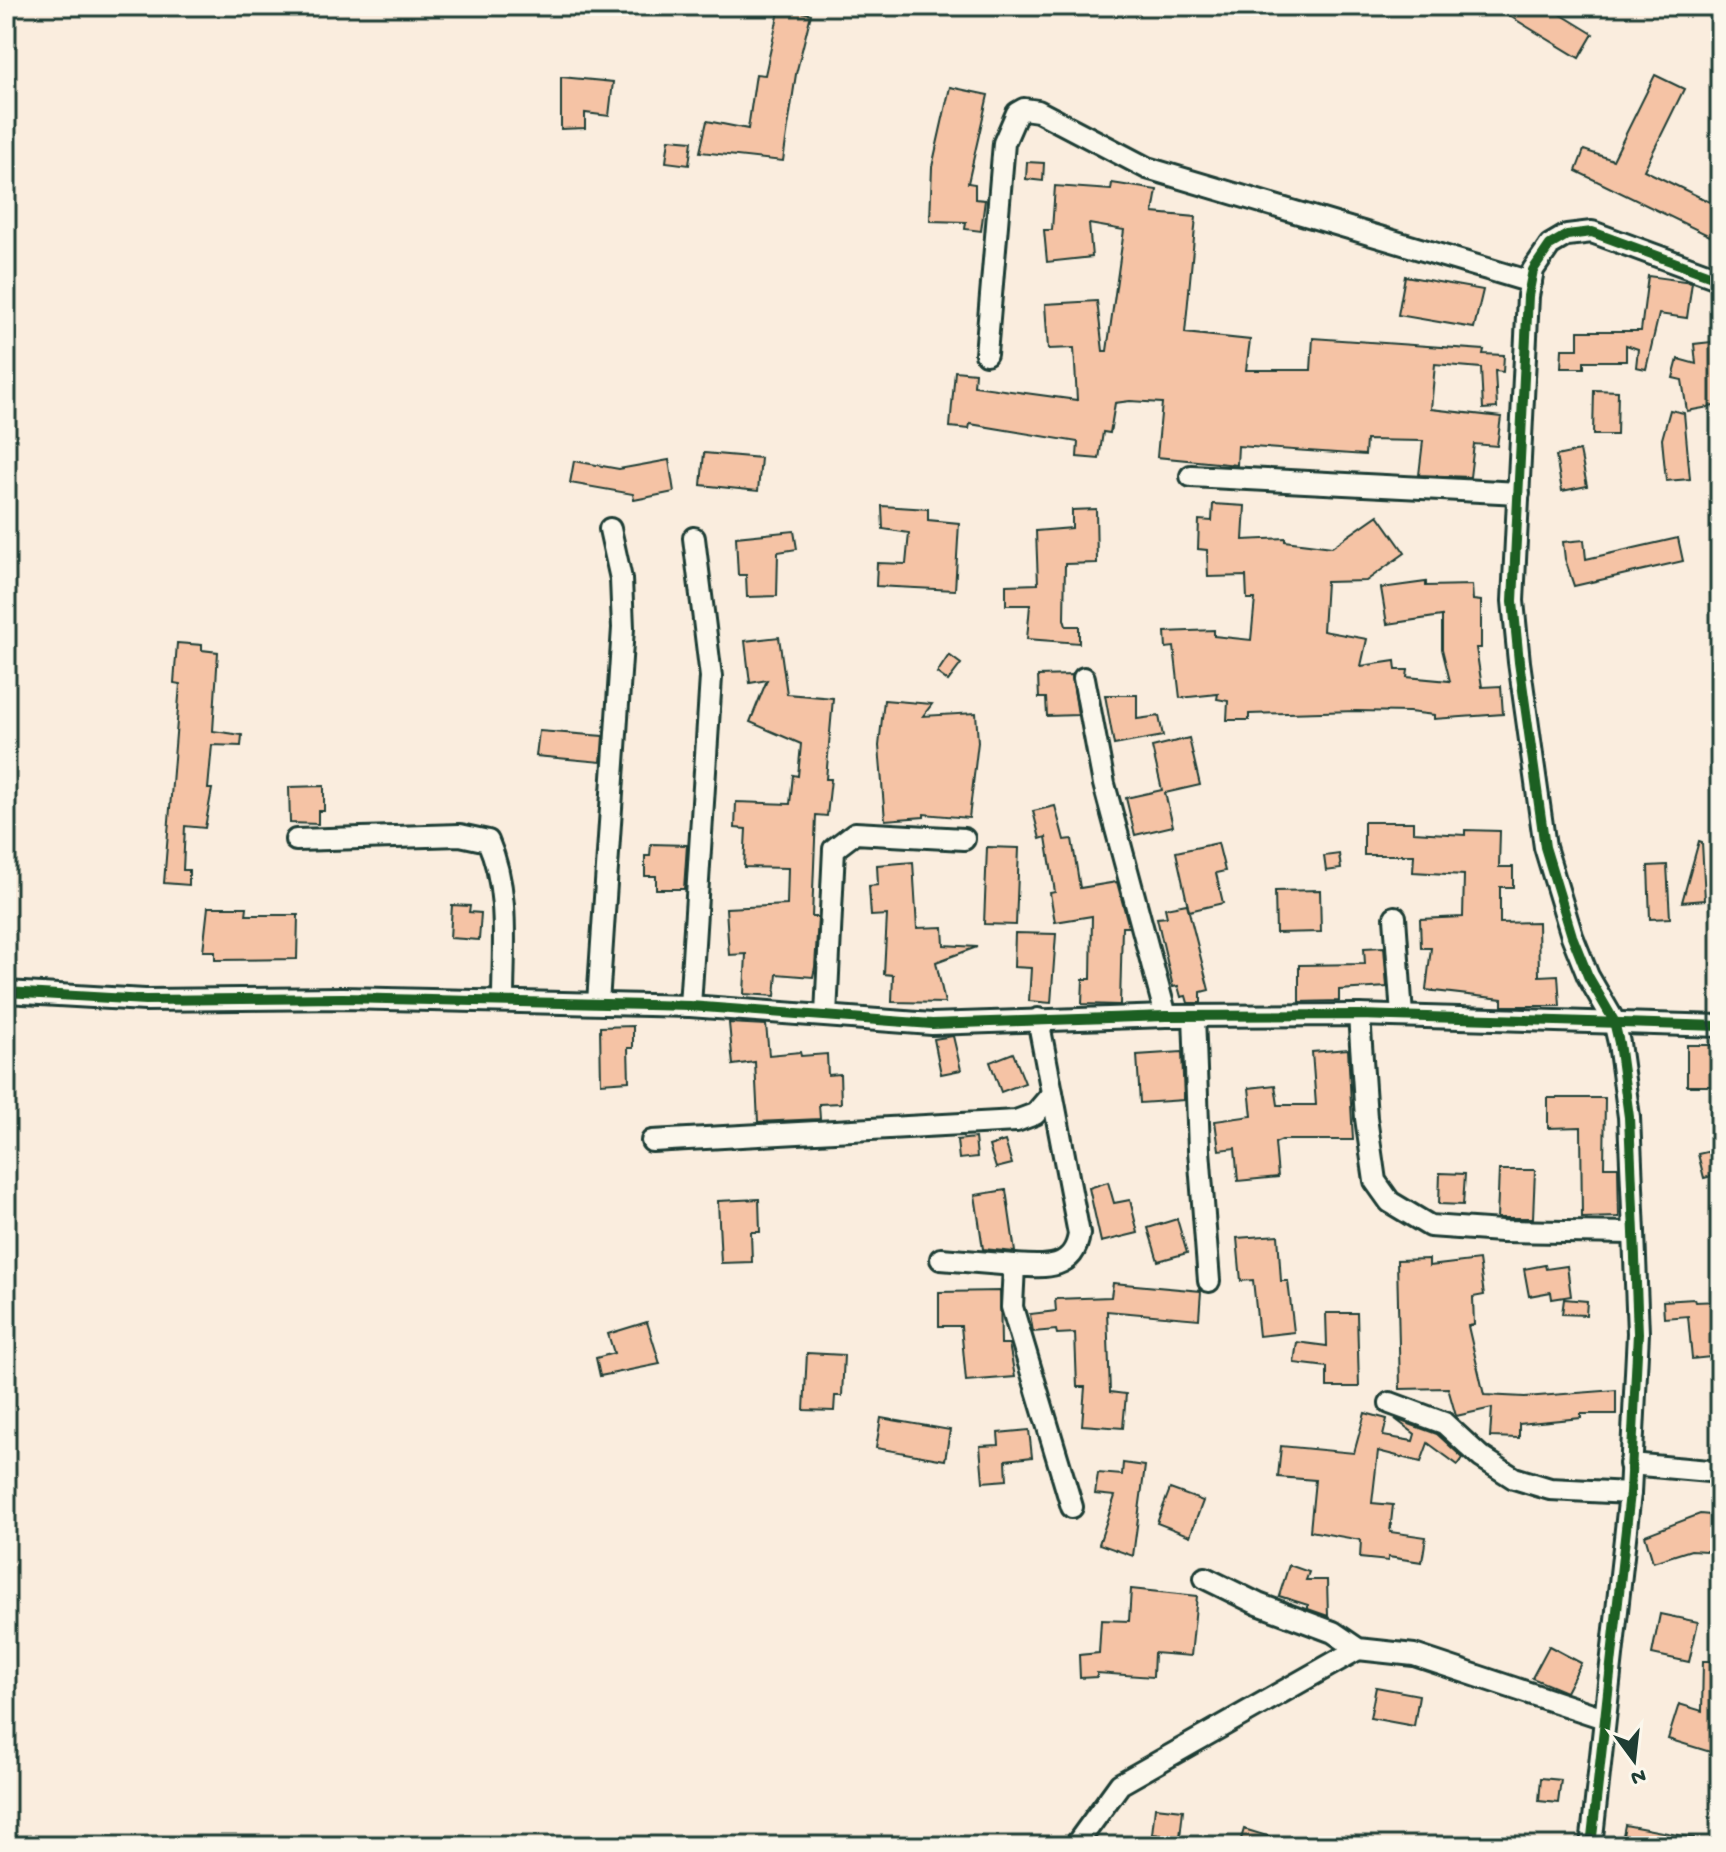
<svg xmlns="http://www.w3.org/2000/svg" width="1726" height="1852" viewBox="0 0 1726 1852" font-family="'Gochi Hand',sans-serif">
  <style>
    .building { fill: #f5c3a5; stroke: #1f3d34; stroke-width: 2 }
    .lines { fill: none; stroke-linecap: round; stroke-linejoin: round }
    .minor-casing { stroke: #1f3d34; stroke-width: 26 }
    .minor { stroke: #fbf7ec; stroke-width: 20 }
    .cycleway-casing { stroke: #fbf7ec; stroke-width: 15 }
    .cycleway { stroke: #1b5e20; stroke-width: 10 }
  </style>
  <rect width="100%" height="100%" fill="#faedde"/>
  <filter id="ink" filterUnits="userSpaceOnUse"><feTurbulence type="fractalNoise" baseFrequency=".0125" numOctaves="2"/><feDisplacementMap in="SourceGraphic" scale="16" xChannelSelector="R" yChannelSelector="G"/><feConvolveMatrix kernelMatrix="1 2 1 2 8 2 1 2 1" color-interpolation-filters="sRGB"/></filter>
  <g filter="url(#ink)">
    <g class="building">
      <polygon points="1493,6 1547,6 1593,34 1579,58"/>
      <polygon points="780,7 811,14 796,74 783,161 700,152 707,121 748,129 756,74 765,75"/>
      <polygon points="1655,75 1684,89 1644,170 1720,207 1720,241 1576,171 1584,150 1613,160"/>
      <polygon points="561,77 613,82 609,116 585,113 585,128 561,129"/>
      <polygon points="950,87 988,95 968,183 975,184 975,199 985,200 981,231 965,229 966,222 930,221 932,167"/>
      <polygon points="669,139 692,141 689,165 666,162"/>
      <polygon points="1027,162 1044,163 1043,181 1026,179"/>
      <polygon points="1112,183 1157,190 1153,213 1196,217 1185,333 1250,340 1246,370 1311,370 1313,338 1484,350 1483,354 1504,355 1503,372 1495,371 1497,408 1483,409 1481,368 1435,364 1431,409 1501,417 1497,446 1474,444 1470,477 1419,475 1423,441 1366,440 1365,455 1238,446 1237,465 1157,457 1162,403 1130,401 1115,403 1110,433 1103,432 1099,459 1077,457 1078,442 970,424 969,429 950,427 955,371 975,373 974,386 1077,400 1074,348 1048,349 1045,304 1097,301 1103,351 1107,351 1124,230 1089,224 1092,257 1047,262 1044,230 1052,230 1055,186 1111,190"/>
      <polygon points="1405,276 1483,290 1474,328 1398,315"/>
      <polygon points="1648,276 1692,282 1687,318 1659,314 1646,369 1636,367 1638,349 1626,345 1626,361 1584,361 1584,368 1561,368 1562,349 1578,349 1578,331 1641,331"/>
      <polygon points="1720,341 1720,405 1687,411 1682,380 1673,378 1678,359 1696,364 1694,344"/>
      <polygon points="1594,390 1618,391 1617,435 1593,435"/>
      <polygon points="1670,410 1684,413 1690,479 1666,481 1662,439"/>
      <polygon points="1580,451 1587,486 1562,491 1556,456"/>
      <polygon points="704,453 761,458 758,491 701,485"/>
      <polygon points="669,460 674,492 634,500 633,494 570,483 574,461 619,469"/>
      <polygon points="1213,504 1245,506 1243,540 1285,538 1285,541 1332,547 1378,515 1405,553 1366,581 1326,582 1323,631 1367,639 1361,666 1395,661 1396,670 1408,670 1407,677 1450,681 1442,649 1442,616 1387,624 1381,588 1426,582 1426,586 1472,585 1473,600 1481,601 1481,648 1476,648 1482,687 1501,686 1503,714 1434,719 1434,715 1409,712 1356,711 1249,714 1249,720 1227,720 1228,701 1217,699 1218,694 1180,698 1174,647 1166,648 1165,632 1214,630 1214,636 1251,640 1255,599 1247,599 1246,576 1208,577 1207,550 1198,549 1199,520 1212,521"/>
      <polygon points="882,506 928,509 928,520 959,523 955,590 876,586 877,563 906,564 909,533 883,529"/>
      <polygon points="1096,509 1097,563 1065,564 1064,619 1066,626 1079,626 1079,643 1027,639 1030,605 1006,605 1006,585 1038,584 1036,531 1072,528 1072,510"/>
      <polygon points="794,531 797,549 778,552 777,596 747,597 746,575 738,575 736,537"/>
      <polygon points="1678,538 1683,561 1574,586 1565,559 1563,542 1584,540 1586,559"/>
      <polygon points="779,637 787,694 833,698 826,779 831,779 827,816 816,815 812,917 818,917 815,967 813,977 777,974 775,996 744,994 746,954 729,955 726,908 787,905 788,868 744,867 746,829 735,828 736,802 790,804 793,775 798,776 801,744 750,722 767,680 750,683 745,641"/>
      <polygon points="177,643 202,645 202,650 218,652 213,731 242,735 241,746 212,745 208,789 212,789 205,828 185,826 183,870 189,870 189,885 164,883 180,684 174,683"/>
      <polygon points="949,655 961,664 948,681 937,673"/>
      <polygon points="1072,675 1078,715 1047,716 1046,698 1039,698 1038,676"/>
      <polygon points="1105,695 1137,695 1137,719 1159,716 1163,736 1114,745"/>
      <polygon points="884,700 932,704 923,716 976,713 978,742 969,818 924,814 924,817 885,820 879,746"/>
      <polygon points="539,731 603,736 601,762 536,756"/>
      <polygon points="1189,738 1200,785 1165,793 1173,826 1135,835 1126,798 1162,790 1152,747"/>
      <polygon points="324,786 324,811 318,811 318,824 290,823 289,787"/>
      <polygon points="1055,806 1064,840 1072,839 1080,888 1117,882 1129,927 1122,927 1120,1005 1082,1004 1083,979 1091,979 1092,916 1055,922 1050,893 1055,892 1046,837 1040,839 1033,811"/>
      <polygon points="1364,822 1413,822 1413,832 1465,835 1465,830 1500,831 1499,867 1513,867 1513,887 1500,887 1500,923 1538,922 1539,976 1558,975 1560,1006 1502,1006 1502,999 1426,990 1431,948 1421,948 1420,919 1463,917 1464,875 1413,872 1414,855 1364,855"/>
      <polygon points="1699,841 1702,842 1705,900 1682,902"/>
      <polygon points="1218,843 1225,871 1216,873 1223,903 1189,911 1176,852"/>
      <polygon points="651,844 687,845 684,889 656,889 656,876 645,876 645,856 650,856"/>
      <polygon points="987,847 1019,848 1016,925 984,924"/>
      <polygon points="1339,854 1341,869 1326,871 1324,856"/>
      <polygon points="913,862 917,928 943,927 944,945 977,947 936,962 945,1003 892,1002 893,975 884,974 887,915 871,916 869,886 878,885 877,865"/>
      <polygon points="1667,865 1670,918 1650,919 1648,866"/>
      <polygon points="1320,890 1321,932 1276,933 1275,891"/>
      <polygon points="1187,904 1209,990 1201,992 1201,1003 1188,1003 1186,996 1181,997 1178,986 1173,987 1157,918 1167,917 1165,908"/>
      <polygon points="452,905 470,906 469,912 481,913 479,940 450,938"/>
      <polygon points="208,907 247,907 246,915 298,915 297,959 215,960 215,951 203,951"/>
      <polygon points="1015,933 1056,934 1051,1003 1029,1001 1031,968 1014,967"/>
      <polygon points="1384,947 1387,987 1339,990 1339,1001 1299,1002 1299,965 1365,964 1364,948"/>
      <polygon points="729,1023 766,1025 769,1055 800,1052 801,1056 827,1054 828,1075 840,1074 841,1103 819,1104 820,1119 758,1122 755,1062 733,1065"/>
      <polygon points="633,1026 633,1048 628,1048 629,1081 601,1083 600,1027"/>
      <polygon points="953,1036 961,1070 941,1074 934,1039"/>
      <rect x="1687" y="1045" width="33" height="41"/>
      <polygon points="1348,1049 1353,1140 1282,1140 1275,1143 1278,1177 1238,1181 1235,1148 1219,1150 1215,1121 1252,1116 1249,1088 1275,1085 1278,1105 1316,1105 1312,1052"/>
      <polygon points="1182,1052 1184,1100 1140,1103 1137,1055"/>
      <polygon points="1013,1053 1025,1083 1001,1092 990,1062"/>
      <polygon points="1548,1098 1605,1098 1604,1167 1618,1167 1619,1217 1582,1218 1581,1127 1548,1128"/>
      <polygon points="975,1138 977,1157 959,1159 957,1140"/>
      <polygon points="1005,1141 1012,1164 996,1168 989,1146"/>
      <polygon points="1720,1149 1720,1174 1704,1178 1698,1154"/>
      <polygon points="1499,1170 1535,1170 1533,1218 1497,1218"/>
      <polygon points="1440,1173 1465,1174 1463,1205 1439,1204"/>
      <polygon points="1108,1182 1114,1203 1130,1200 1138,1233 1101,1242 1089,1188"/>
      <polygon points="1006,1190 1015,1252 983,1249 975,1195"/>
      <polygon points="759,1199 760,1232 751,1232 752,1262 721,1263 718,1201"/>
      <polygon points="1177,1219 1187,1253 1158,1261 1148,1228"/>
      <polygon points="1278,1235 1281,1281 1288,1281 1294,1332 1259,1336 1253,1280 1241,1281 1237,1238"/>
      <polygon points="1429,1259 1429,1266 1479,1260 1484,1295 1473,1297 1474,1325 1468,1326 1484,1395 1525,1397 1616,1390 1616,1414 1581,1414 1581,1418 1519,1424 1519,1438 1490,1437 1492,1408 1456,1416 1448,1388 1400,1389 1397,1260"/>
      <polygon points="1545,1265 1546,1269 1567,1266 1571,1296 1552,1299 1551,1292 1529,1296 1524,1269"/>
      <polygon points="1113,1283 1201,1291 1199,1319 1107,1311 1110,1392 1126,1394 1123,1428 1082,1425 1085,1387 1077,1387 1075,1333 1057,1334 1056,1330 1033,1332 1030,1314 1056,1311 1055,1299 1111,1297"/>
      <polygon points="1000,1291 1001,1344 1009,1344 1015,1377 966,1381 961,1326 939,1326 939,1292"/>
      <polygon points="1564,1299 1587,1301 1586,1315 1562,1314"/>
      <polygon points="1694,1299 1695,1302 1720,1301 1720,1356 1692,1359 1688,1316 1664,1318 1663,1301"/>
      <polygon points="1326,1313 1357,1313 1359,1387 1327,1387 1327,1367 1294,1363 1297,1342 1327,1346"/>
      <polygon points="647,1322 660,1364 600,1376 596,1358 614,1353 608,1334"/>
      <polygon points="807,1353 844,1355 842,1396 835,1396 834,1411 804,1410"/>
      <polygon points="1365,1413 1387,1419 1383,1436 1413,1441 1415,1434 1395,1419 1437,1434 1463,1458 1458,1465 1428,1443 1421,1462 1378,1451 1372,1503 1393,1505 1390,1532 1426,1537 1422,1562 1388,1557 1388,1561 1360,1558 1361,1540 1310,1531 1315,1480 1278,1477 1281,1446 1354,1453"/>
      <polygon points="881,1418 950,1430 945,1460 876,1448"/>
      <polygon points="1029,1430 1032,1457 1006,1460 1007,1480 983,1482 980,1446 999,1445 998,1433"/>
      <polygon points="1123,1463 1145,1466 1133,1556 1099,1544 1115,1496 1095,1494 1098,1473 1122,1475"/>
      <polygon points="1170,1489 1203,1501 1190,1536 1157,1523"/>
      <polygon points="1700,1514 1720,1516 1720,1552 1691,1550 1653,1562 1645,1535"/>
      <polygon points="1289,1565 1309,1572 1306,1580 1327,1580 1328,1616 1308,1609 1308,1605 1279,1596"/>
      <polygon points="1131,1589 1197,1596 1191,1656 1154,1653 1153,1677 1097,1673 1097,1677 1080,1678 1079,1655 1099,1653 1101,1620 1129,1621"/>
      <polygon points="1660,1614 1698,1622 1689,1662 1652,1654"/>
      <polygon points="1549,1646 1581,1663 1566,1692 1532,1678"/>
      <polygon points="1703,1661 1720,1661 1720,1755 1668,1739 1679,1704 1702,1711"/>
      <polygon points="1376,1687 1419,1695 1414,1726 1370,1718"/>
      <polygon points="1541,1778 1561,1780 1558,1803 1539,1801"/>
      <polygon points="1155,1807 1183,1810 1180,1837 1152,1834"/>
      <polygon points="1625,1825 1694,1838 1694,1846 1621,1846"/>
      <polygon points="1244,1829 1287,1842 1286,1846 1239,1846"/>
    </g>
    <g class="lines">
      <defs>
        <g id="minor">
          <polyline points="986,354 1004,143 1017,113 1024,109 1038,111 1147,168 1531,282"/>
          <polyline points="1191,476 1519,493"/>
          <polyline points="1084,678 1104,784 1166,1016"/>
          <path d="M296,840L460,835L488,841C510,891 503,947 503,1001"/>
          <polyline points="1395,917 1402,1016"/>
          <polyline points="6,992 145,1000 343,998 690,1006 932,1024 1166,1016 1359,1015 1720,1026"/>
          <polyline points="598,1003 623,628 621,579 610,529"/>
          <polyline points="690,1006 711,677 694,538"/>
          <polyline points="826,1015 834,849 855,833 964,839"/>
          <polyline points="1359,1015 1366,1118 1375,1181 1390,1202 1430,1226 1501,1231 1634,1233"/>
          <polyline points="1194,1016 1199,1150 1209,1281"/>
          <path d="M1038,1019L1079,1234C1074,1271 1043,1267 1014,1265L1012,1307L1072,1507"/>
          <polyline points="652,1141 1016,1121 1035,1114 1052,1094"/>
          <polyline points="941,1259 1014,1265"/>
          <polyline points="1390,1403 1444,1423 1481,1457 1514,1478 1550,1489 1630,1493"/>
          <polyline points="1630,1464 1720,1472"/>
          <polyline points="1205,1578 1258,1604 1333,1632 1358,1649 1414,1655 1604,1718"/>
          <polyline points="1075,1846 1120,1784 1358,1649"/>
          <polyline points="1591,1846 1630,1493 1638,1333 1634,1233 1629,1117 1619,1043 1614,1021 1588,976 1572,936 1545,847 1519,662 1513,601 1528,296 1533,270 1550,245 1567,235 1592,232 1720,279"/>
        </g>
      </defs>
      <use href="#minor" class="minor-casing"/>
      <use href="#minor" class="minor"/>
      <defs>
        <g id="cycleway">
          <polyline points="6,992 145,1000 343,998 690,1006 932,1024 1166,1016 1359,1015 1720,1026"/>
          <polyline points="1591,1846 1630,1493 1638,1333 1634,1233 1629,1117 1619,1043 1614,1021 1588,976 1572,936 1545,847 1519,662 1513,601 1528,296 1533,270 1550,245 1567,235 1592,232 1720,279"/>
        </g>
      </defs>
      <use href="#cycleway" class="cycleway-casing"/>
      <use href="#cycleway" class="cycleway"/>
    </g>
  </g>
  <rect width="1726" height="1852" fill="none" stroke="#fbf7ec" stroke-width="32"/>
  <rect x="16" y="16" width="1694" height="1820" fill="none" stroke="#1f3d34" stroke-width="3" filter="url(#ink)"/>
  <g transform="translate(1634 1760) rotate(165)" stroke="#fbf7ec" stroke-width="6" paint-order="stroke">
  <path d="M0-6L14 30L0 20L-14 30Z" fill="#1f3d34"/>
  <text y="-12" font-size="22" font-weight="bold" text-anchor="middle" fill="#1f3d34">N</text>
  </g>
</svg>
